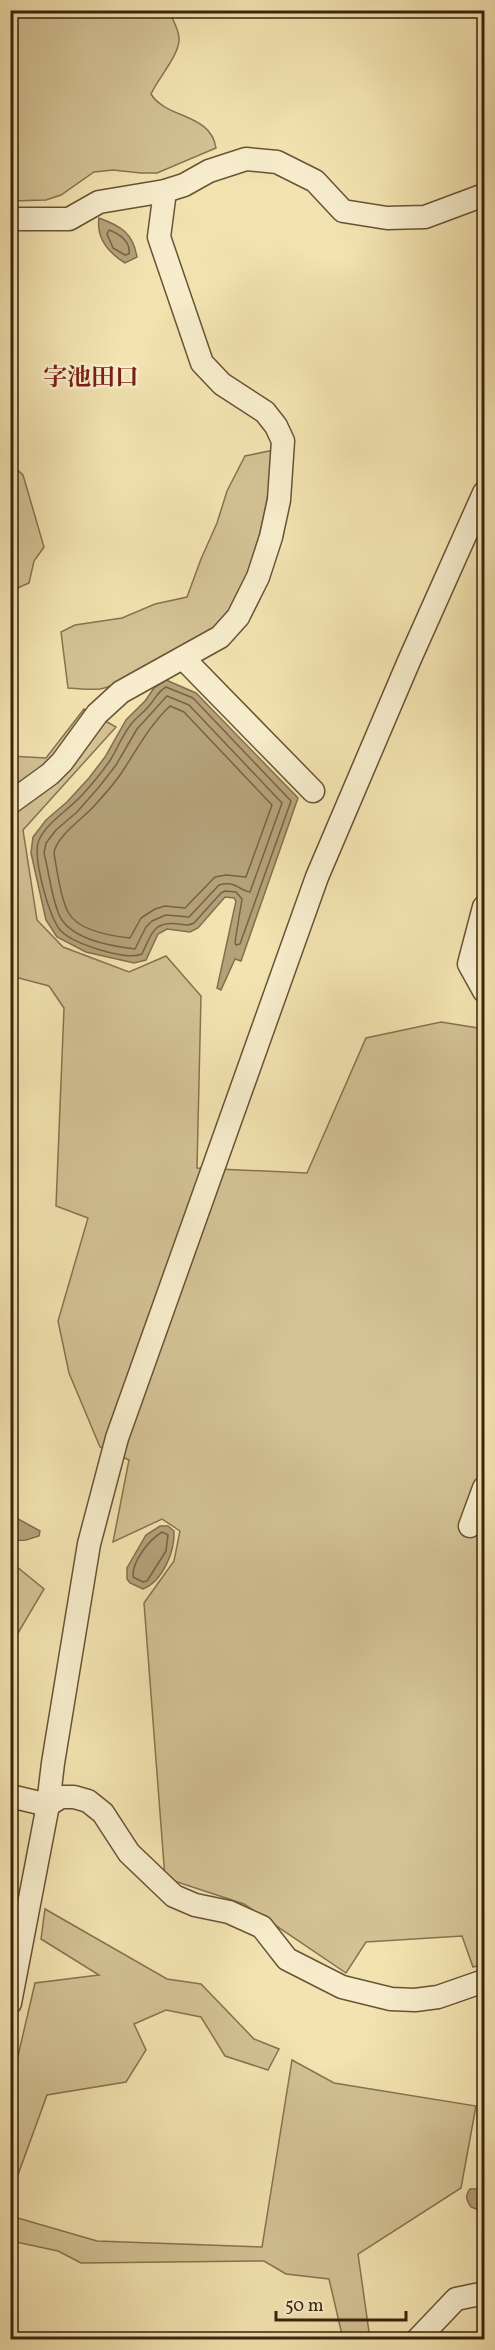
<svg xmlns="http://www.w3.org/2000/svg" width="495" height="2350" viewBox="0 0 495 2350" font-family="Vollkorn,'Noto Serif JP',serif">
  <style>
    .green { fill: #d3c294; stroke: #887251; stroke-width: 1.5 }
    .water { fill: #b4a179; stroke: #846e4e; stroke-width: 1.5 }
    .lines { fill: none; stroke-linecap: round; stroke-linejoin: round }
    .shore { stroke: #786244; stroke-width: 1.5 }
    .minor-casing { stroke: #6a5236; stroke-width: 25 }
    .minor { stroke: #f7edcc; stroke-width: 22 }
    .labels { text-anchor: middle; stroke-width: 5; stroke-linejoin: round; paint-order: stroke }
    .quarter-label { font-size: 24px; font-weight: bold; fill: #7a1f14; stroke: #f7edcc }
  </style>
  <rect width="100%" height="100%" fill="#f2e3b0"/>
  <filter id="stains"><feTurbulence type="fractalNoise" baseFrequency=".00333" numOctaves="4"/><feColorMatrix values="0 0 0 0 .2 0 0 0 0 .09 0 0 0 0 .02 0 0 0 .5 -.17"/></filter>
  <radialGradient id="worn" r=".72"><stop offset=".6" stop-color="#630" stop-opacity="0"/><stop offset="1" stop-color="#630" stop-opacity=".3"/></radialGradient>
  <g class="green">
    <path d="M11,10L169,11C172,18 179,30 179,38C180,55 158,78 151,94C166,119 211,113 216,148L157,173H141L113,170L94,172L61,195L46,200L11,201Z"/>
    <path d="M274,450C268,504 254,595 210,632C191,647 168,658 146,667C134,673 112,688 100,689C90,690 79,689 68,688L61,632L75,625L122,618L155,604L187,597L201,559L217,523L227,491L245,456Z"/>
    <polygon points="11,464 23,475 44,547 34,561 29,583 11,591"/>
    <polygon points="84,709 116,727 23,830 37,920 63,947 129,972 166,956 201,996 197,1168 307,1173 366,1038 441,1022 484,1029 484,1964 473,1967 462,1936 366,1942 346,1973 244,1904 165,1878 144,1603 174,1561 180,1531 162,1519 113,1542 129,1460 100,1447 69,1373 58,1321 88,1218 56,1206 64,1008 49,986 11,976 10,756 46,758"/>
    <polygon points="11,1562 44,1589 11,1645"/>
    <polygon points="45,1909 167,1979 201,1984 254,2039 279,2049 268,2070 225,2056 201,2017 166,2010 134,2024 146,2050 126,2082 47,2095 11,2194 11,2086 35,1983 99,1975 41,1939"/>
    <polygon points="292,2060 334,2083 476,2106 461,2188 358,2254 370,2339 343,2339 329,2279 286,2274 264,2261 81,2263 58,2251 11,2241 11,2216 97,2241 262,2247"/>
  </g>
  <g class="water">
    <path d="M99,218C121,226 133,233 137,257L125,263C109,253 96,239 99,218Z"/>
    <polygon points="166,680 196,693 298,798 241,961 235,959 221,990 217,988 236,901 234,898 225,897 198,928 190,932 167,929 158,934 146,960 134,963 86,952 57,937 46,920 31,853 33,837 46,820 67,802 89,778 105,757 126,720 145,701 154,688"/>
    <polygon points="11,1515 40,1531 39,1536 26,1540 11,1541"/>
    <path d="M160,1526H168L174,1531C175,1551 163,1581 143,1589L130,1583L127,1579V1568L146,1535Z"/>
    <path d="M470,2189H477L484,2193V2209L481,2211L471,2207C466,2199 465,2196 470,2189Z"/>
  </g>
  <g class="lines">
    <g class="shore">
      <path d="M109,230C120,234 131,242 129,254L125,255L113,248L107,234Z"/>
      <path d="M166,687L193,698L291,801L240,944L236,945L235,942L242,899L236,892L225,891L221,893L194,923C188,926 185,925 179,924C153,921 152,933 142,954C126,961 74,944 61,931C49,919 32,856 39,840C47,822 70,809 83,794C93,783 103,771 111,759C118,747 123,734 132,723C137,717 143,713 148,707C155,700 157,692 166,687Z"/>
      <path d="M167,696L189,705L282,803L250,892C238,890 235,880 219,885L189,917L166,915L152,921L146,927L135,949C110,946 67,939 58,912C51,894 49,872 44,853L46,843L56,830L77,812L99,787L116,765L137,729Z"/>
      <path d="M170,706L184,712L272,805L246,877L226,875L215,877L185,908L165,906L155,909L141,918L130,938C111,936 78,931 68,912C60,897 57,870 54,853C56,836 84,818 95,805C105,794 116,782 124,769C139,746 150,725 170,706Z"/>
      <path d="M162,1532L168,1535L166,1551L147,1581L143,1582L133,1577C132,1561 149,1540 162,1532Z"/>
    </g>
    <defs>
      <g id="minor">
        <polyline points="10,219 69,219 99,202 165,191 184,185 209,171 246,159 277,162 315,181 343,211 387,218 425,217 484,195"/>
        <polyline points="183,658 313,791"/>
        <polyline points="10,803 50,774 62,762 97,714 121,692 220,637 238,617 258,577 271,537 279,500 283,441 276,426 265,412 222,384 202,363 159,237 165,191"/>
        <polyline points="484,907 469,964 484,991"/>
        <polyline points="470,1526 484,1488"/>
        <polyline points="10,1796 48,1805 61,1797 74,1797 88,1801 103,1813 129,1853 174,1896 195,1905 229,1912 262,1927 287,1959 342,1987 391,1999 415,2000 438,1997 484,1981"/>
        <polyline points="10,2003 48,1805 53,1763 89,1544 117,1438 317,877 409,661 484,493"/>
        <polyline points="417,2340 456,2299 480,2294 484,2297"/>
      </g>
    </defs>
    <use href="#minor" class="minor-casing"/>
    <use href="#minor" class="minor"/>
  </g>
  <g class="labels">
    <g class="quarter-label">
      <text x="91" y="385">字池田口</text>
    </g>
  </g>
  <rect width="495" height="2350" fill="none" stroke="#f2e3b0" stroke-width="36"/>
  <rect x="12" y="12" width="471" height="2326" fill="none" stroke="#3d220e" stroke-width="3"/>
  <rect x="18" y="18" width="459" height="2314" fill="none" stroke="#3d220e" stroke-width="1.5"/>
  <path d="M276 2311v9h130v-9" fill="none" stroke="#3d220e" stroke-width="3"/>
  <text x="285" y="2311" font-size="18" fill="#3d220e" stroke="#f7edcc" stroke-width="4.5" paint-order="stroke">50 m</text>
  <rect width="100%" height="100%" filter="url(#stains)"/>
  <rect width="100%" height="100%" fill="url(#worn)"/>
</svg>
